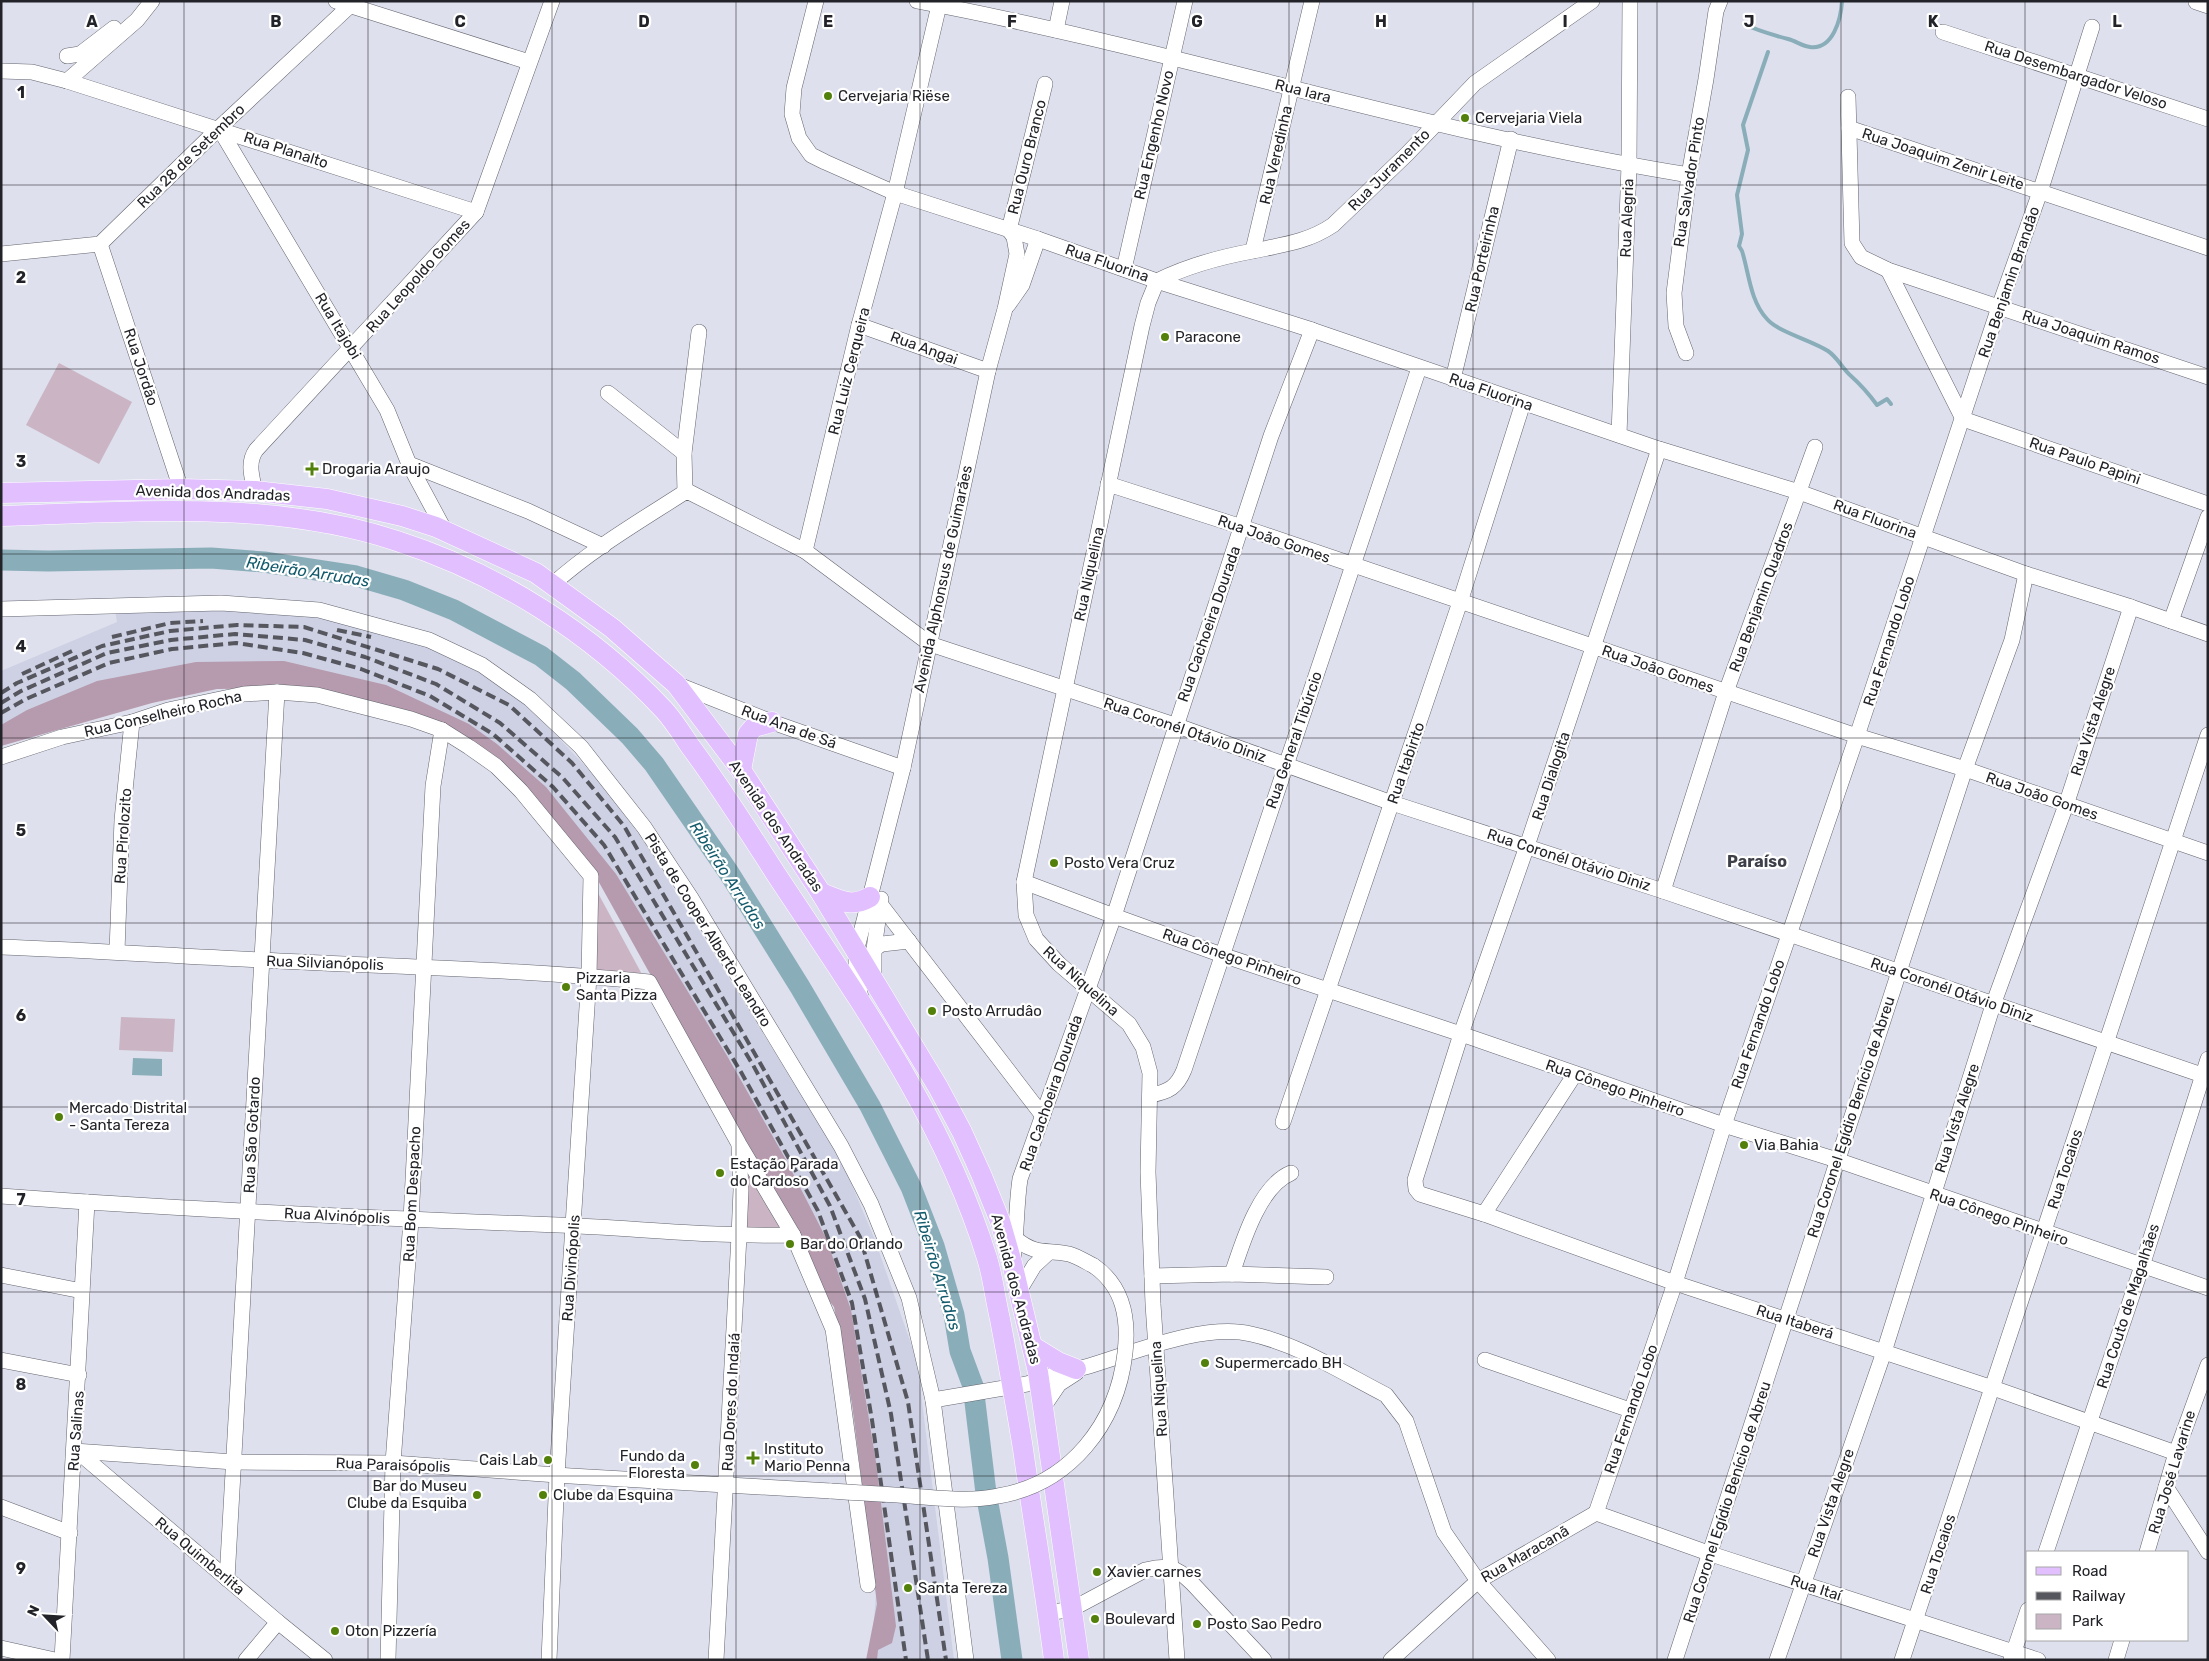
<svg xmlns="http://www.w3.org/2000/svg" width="2209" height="1661" viewBox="0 0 2209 1661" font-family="Rubik,sans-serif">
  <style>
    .built { fill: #ced1e4 }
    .green { fill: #cbb5c4 }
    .forest { fill: #b69aad }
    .water { fill: #8aaeb9 }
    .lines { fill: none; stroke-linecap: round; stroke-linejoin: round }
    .stream { stroke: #8aaeb9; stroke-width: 4 }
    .river { stroke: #8aaeb9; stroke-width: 21 }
    .minor-casing { stroke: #63656f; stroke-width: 16 }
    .major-casing { stroke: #fff; stroke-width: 21 }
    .minor { stroke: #fff; stroke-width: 15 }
    .major { stroke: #e2bffe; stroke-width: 20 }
    .rail { stroke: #56575e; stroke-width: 4; stroke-dasharray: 10 5; stroke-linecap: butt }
    .minor-bridge-casing { stroke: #63656f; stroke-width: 16; stroke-linecap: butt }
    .minor-bridge { stroke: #fff; stroke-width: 15 }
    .grid { fill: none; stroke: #222328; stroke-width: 1; stroke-opacity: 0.55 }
    .poi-dot { fill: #52800b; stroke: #fff; stroke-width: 2 }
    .labels { text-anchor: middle; stroke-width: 4.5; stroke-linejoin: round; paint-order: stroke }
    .street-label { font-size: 15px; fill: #222328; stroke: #fff }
    .poi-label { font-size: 15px; fill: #222328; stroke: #fff; text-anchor: start }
    .water-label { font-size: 16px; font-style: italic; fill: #125a6c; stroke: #fff }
    .neighbourhood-label { font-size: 16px; font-weight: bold; fill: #3e4049; stroke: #fff }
    .grid-label { font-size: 16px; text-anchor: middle; font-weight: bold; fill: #222328; stroke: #fff; stroke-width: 4.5; stroke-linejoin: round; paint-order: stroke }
  </style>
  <rect width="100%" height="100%" fill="#dee0ed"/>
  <polygon class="built" points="114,605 302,609 412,634 470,664 527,704 599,781 644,841 841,1159 875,1240 917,1361 954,1660 871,1660 876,1593 859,1447 837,1304 654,948 521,776 396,703 207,681 1,745 1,671 117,622"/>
  <g class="green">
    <polygon points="59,363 132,402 99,464 26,425"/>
    <polygon points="592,882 644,978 592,973"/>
    <polygon points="121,1017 175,1019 173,1052 119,1050"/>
    <polygon points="743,1155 786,1232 745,1233"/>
  </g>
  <polygon class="forest" points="284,661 386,685 469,724 497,744 546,787 616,874 726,1054 785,1158 826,1238 851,1310 876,1462 896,1626 892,1643 878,1650 877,1660 866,1660 877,1604 852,1404 834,1307 827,1298 742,1139 591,868 536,804 443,728 283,688 217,689 152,703 1,746 1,725 27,710 97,681 196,662"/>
  <polygon class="water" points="133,1058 162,1059 162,1076 132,1075"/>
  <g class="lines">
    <g class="stream">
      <path d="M1744,24C1758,31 1773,35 1788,39C1796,41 1802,46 1810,47C1833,50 1841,19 1842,1"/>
      <path d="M1768,52L1743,125L1748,150L1737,195L1742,234L1739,246L1742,251C1749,273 1750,301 1767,319C1778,332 1811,340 1828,351C1838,358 1842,368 1851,376C1861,385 1869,394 1877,405L1887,399L1891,404"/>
    </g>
    <polyline class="river" points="1,560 48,561 211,558 264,562 356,576 404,590 454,610 541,656 573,681 630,736 654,764 729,873 800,987 870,1106 911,1187 934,1246 954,1315 960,1351 973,1386 986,1493 998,1558 1012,1660"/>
    <defs>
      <g id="minor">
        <polyline points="336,1 529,62"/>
        <polyline points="816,1 794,88 792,114 799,138 811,155 825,162 895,193 1038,239 1157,281 1312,330 1659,449 1799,492 2026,574 2131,607 2208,634"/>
        <path d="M917,1C1177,50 1428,133 1689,175"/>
        <polyline points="2196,2 2208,6"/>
        <polyline points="1056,30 1062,1"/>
        <polyline points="1943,32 2208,119"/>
        <polyline points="67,56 80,54 114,28"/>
        <polyline points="1,71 32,72 67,81 476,212"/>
        <polyline points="67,81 137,20 152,1"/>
        <polyline points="1848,97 1852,243 1861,257 1888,270 2208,377"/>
        <polyline points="219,128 387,410 409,464 445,531"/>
        <polyline points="1849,128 2208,248"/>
        <polyline points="1009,230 1045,84"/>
        <polyline points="100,244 181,489"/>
        <polyline points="1253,250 1312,1"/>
        <polyline points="1,254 100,244 219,128 355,1"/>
        <polyline points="1124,269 1185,1"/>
        <polyline points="1888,270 1963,419 2208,504"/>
        <polyline points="1157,281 1148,303 1142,326 1024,882 1026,915 1036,939 1059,964 1129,1024 1143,1047 1150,1073 1148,1172 1153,1304 1177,1660"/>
        <path d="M1157,281C1187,266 1220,257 1253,251C1282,245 1308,242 1333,225L1407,154L1475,83L1592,1"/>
        <polyline points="1008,305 1022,285 1038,239"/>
        <polyline points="859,325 988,371"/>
        <polyline points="1686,353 1676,326 1674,293 1689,175 1706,79 1716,11 1720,1"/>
        <polyline points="1453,379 1511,139"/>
        <polyline points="608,393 684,453"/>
        <polyline points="1619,435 1629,165 1630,1"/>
        <polyline points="1659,449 1527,846 1461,1034 1415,1180 1416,1189 1420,1194 1484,1214 1675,1283 1993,1388 2176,1453"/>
        <polyline points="409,464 528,511 603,546"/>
        <polyline points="1108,484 1242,527 1857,736 1965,769 2208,853"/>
        <path d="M255,491C252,477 247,463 256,450L476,212L552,1"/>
        <polyline points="685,492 684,453 699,332"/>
        <polyline points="805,551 859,325 895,193 940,1"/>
        <path d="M552,585C592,549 640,521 685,492H689L805,551L930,644L1175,725L1392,803L1663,891L2208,1077"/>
        <polyline points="1,609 221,603 319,610 429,640 482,665 530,699 581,747 644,827 691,898 841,1146 871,1204 909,1298 933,1400 966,1660"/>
        <polyline points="2171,621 2208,517"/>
        <polyline points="676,684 772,722 903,768"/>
        <polyline points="1,757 62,737 132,722 168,710 244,694 277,692 317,695 411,719 442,730 469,747 496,766 521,791 591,876 589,976 557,1475 549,1660"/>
        <polyline points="1024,882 1114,916 1222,955 1461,1034 1724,1125 1837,1160 2208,1288"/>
        <polyline points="1663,891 1726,692 1815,447"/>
        <polyline points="881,905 1043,1116"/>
        <path d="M1,947C88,950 174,956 261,960C391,967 520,969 649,982L739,1144L793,1235L833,1329L868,1585"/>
        <polyline points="874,949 882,944 909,941"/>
        <polyline points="117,951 122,820 132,722"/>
        <polyline points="874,980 874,949 881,899"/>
        <polyline points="861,998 856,972 856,952 903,768 988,371 1005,309 1017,254 1014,237 1009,230"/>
        <path d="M1150,1095C1169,1092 1177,1087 1184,1070L1419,368"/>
        <polyline points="1283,1122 1460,602 1523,403"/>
        <path d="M1,1196C187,1210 372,1218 558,1225C636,1228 714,1237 793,1235"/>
        <polyline points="1484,1214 1575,1074"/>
        <path d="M1016,1239C1037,1256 1046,1249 1069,1254C1077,1256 1086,1262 1094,1266"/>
        <path d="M1013,1259C1017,1232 1016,1206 1020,1179L1114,916L1271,436L1312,330"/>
        <path d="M1232,1274C1242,1244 1259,1186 1291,1173"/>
        <polyline points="1,1275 82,1291"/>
        <polyline points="1152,1276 1232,1274 1326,1277"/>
        <polyline points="1019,1291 1034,1266 1048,1253"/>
        <polyline points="1,1360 79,1375"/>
        <polyline points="1485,1360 1630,1410"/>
        <path d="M933,1400L1027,1384C1047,1375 1068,1372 1089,1366C1135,1352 1204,1323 1251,1334C1298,1344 1343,1373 1386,1395L1406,1421L1444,1532L1478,1581L1548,1660"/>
        <polyline points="1042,1409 1059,1384 1076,1373"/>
        <polyline points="74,1451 234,1462 393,1463 571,1476 831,1491"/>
        <polyline points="77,1451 278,1622 325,1660"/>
        <polyline points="2166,1487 2208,1552"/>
        <polyline points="1,1507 70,1533"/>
        <polyline points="1596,1513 1675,1283 1724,1125 1857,736 1999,307 2040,192 2092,27"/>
        <polyline points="1596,1513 1711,1554 2038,1660"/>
        <polyline points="2046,1552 2142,1266 2208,1059"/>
        <polyline points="2147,1552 2176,1453 2208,1365"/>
        <polyline points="227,1579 277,692"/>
        <polyline points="1048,1613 1072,1609 1145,1570 1155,1568 1170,1567 1181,1573 1192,1583 1264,1660"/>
        <polyline points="1,1648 55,1660"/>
        <polyline points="62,1660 87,1202"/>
        <polyline points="246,1660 278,1622"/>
        <polyline points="388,1660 393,1463 411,1220 433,786 442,730"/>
        <polyline points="716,1660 739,1236 741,1190 739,1147"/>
        <polyline points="1391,1660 1478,1581 1596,1513"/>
        <polyline points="1675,1660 1965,769 2012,640 2026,574"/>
        <polyline points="1777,1660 1884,1352 1993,1005 2066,805 2131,607"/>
        <polyline points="1902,1660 2208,735"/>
        <polyline points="2011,1660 2028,1610"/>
        <polyline points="2116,1660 2122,1640"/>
      </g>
      <g id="major">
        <polyline points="1,493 181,489 255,491 327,499 402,516 436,527 536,573 612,628 676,684 741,770 821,893 938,1087 962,1132 981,1174 1000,1221 1012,1263 1038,1372 1079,1660"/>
        <path d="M1,516C132,512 271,499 397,541C497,573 592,633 664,710C674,721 682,734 690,746C720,786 747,829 774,871C855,994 943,1115 987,1258C993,1277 995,1298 1000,1319C1008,1362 1016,1405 1023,1449C1033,1520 1045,1589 1054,1660"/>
        <polyline points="741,770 748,734 754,727 772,722"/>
        <path d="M821,893C840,900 851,908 870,897"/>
        <polyline points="1032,1346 1058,1362 1076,1369"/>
      </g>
    </defs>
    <use href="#minor" class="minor-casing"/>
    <use href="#major" class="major-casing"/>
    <use href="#minor" class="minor"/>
    <use href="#major" class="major"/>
    <g class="rail">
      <polyline points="337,630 371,637"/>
      <polyline points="112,637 170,623 203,621"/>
      <polyline points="22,674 72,651"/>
      <polyline points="1,693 17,683 102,646 170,631 237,625 304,627 438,669 509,705 572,763 624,826 860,1237 908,1402 946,1660"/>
      <polyline points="1,703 21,691 107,653 171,640 235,634 305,640 365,657 436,684 500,723 562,777 615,837 753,1065 830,1206 865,1299 891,1414 928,1660"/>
      <polyline points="1,713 26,699 109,663 172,649 236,643 303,653 361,669 430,696 493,734 553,787 604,845 741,1072 818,1211 852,1303 872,1420 906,1660"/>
    </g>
    <defs>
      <path id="minor-bridge" d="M831,1491C858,1493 884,1494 911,1496C939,1498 970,1502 998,1496C1070,1484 1117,1424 1125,1353C1129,1319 1124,1287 1094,1266"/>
    </defs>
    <use href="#minor-bridge" class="minor-bridge-casing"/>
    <use href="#minor-bridge" class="minor-bridge"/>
  </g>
  <path class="grid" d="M184,1V1660M368,1V1660M552,1V1660M736,1V1660M920,1V1660M1104,1V1660M1289,1V1660M1473,1V1660M1657,1V1660M1841,1V1660M2025,1V1660M1,185H2208M1,369H2208M1,554H2208M1,738H2208M1,923H2208M1,1107H2208M1,1292H2208M1,1476H2208"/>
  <g class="poi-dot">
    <circle cx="828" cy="96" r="5"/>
    <circle cx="1465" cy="118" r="5"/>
    <circle cx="1165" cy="337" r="5"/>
    <path d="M309.5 461.5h5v5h5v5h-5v5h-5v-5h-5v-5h5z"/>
    <circle cx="1054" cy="863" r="5"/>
    <circle cx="566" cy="987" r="5"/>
    <circle cx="932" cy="1011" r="5"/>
    <circle cx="59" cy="1117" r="5"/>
    <circle cx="1744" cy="1145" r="5"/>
    <circle cx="720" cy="1173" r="5"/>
    <circle cx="790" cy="1244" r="5"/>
    <circle cx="1205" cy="1363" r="5"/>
    <path d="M750.5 1450.5h5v5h5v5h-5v5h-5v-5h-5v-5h5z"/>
    <circle cx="548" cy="1460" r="5"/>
    <circle cx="695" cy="1465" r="5"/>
    <circle cx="477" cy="1495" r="5"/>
    <circle cx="543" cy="1495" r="5"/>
    <circle cx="1097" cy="1572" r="5"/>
    <circle cx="908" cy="1588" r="5"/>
    <circle cx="1095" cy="1619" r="5"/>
    <circle cx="1197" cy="1624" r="5"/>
    <circle cx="335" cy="1631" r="5"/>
  </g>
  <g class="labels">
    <g class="street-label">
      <text transform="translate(2076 75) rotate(18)" y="5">Rua Desembargador Veloso</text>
      <text transform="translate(1303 91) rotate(14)" y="5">Rua Iara</text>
      <text transform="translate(1154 135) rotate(-77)" y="5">Rua Engenho Novo</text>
      <text transform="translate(286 150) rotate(18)" y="5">Rua Planalto</text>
      <text transform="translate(1276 155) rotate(-77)" y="5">Rua Veredinha</text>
      <text transform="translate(191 156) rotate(-44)" y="5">Rua 28 de Setembro</text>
      <text transform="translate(1027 157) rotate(-76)" y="5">Rua Ouro Branco</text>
      <text transform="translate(1943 159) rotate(18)" y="5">Rua Joaquim Zenir Leite</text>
      <text transform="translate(1389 170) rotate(-45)" y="5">Rua Juramento</text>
      <text transform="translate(1689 182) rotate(-81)" y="5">Rua Salvador Pinto</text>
      <text transform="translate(1627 218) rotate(-88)" y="5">Rua Alegria</text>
      <text transform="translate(1482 259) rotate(-77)" y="5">Rua Porteirinha</text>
      <text transform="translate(1107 263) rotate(19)" y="5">Rua Fluorina</text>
      <text transform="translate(418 276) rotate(-48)" y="5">Rua Leopoldo Gomes</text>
      <text transform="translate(2009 282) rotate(-71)" y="5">Rua Benjamin Brandão</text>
      <text transform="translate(338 326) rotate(59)" y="5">Rua Itajobi</text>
      <text transform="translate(2091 337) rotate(18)" y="5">Rua Joaquim Ramos</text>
      <text transform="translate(924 348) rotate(20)" y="5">Rua Angai</text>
      <text transform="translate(141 367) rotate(72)" y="5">Rua Jordão</text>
      <text transform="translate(849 371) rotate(-76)" y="5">Rua Luiz Cerqueira</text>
      <text transform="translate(1491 392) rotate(19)" y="5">Rua Fluorina</text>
      <text transform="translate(2085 461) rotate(19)" y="5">Rua Paulo Papini</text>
      <text transform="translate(213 493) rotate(2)" y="5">Avenida dos Andradas</text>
      <text transform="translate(1875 519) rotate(20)" y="5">Rua Fluorina</text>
      <text transform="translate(1274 539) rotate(19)" y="5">Rua João Gomes</text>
      <text transform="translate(1089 574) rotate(-78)" y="5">Rua Niquelina</text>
      <text transform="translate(943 579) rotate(-78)" y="5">Avenida Alphonsus de Guimarães</text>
      <text transform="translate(1761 597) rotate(-70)" y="5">Rua Benjamin Quadros</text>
      <text transform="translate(1209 624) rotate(-71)" y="5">Rua Cachoeira Dourada</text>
      <text transform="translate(1889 641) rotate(-72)" y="5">Rua Fernando Lobo</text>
      <text transform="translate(1658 669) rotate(19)" y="5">Rua João Gomes</text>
      <text transform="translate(163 714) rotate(-13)" y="5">Rua Conselheiro Rocha</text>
      <text transform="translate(2093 721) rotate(-72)" y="5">Rua Vista Alegre</text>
      <text transform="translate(789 727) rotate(20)" y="5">Rua Ana de Sá</text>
      <text transform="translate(1185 730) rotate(19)" y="5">Rua Coronél Otávio Diniz</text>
      <text transform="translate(1294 740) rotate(-71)" y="5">Rua General Tibúrcio</text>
      <text transform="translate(1406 763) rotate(-71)" y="5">Rua Itabirito</text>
      <text transform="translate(1551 776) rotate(-72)" y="5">Rua Dialogita</text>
      <text transform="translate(2042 796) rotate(19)" y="5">Rua João Gomes</text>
      <text transform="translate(776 826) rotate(56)" y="5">Avenida dos Andradas</text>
      <text transform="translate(123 836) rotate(-86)" y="5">Rua Pirolozito</text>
      <text transform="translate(1569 860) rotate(18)" y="5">Rua Coronél Otávio Diniz</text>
      <text transform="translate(708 930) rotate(58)" y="5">Pista de Cooper Alberto Leandro</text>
      <text transform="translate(1232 957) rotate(19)" y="5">Rua Cônego Pinheiro</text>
      <text transform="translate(325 963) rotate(2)" y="5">Rua Silvianópolis</text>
      <text transform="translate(1081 981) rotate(42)" y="5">Rua Niquelina</text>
      <text transform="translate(1952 990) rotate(19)" y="5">Rua Coronél Otávio Diniz</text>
      <text transform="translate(1758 1024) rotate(-71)" y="5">Rua Fernando Lobo</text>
      <text transform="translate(1615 1088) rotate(19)" y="5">Rua Cônego Pinheiro</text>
      <text transform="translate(1051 1093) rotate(-71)" y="5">Rua Cachoeira Dourada</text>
      <text transform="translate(1851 1117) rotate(-72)" y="5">Rua Coronel Egídio Benício de Abreu</text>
      <text transform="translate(1957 1118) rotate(-72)" y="5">Rua Vista Alegre</text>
      <text transform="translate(252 1135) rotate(-87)" y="5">Rua São Gotardo</text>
      <text transform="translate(2065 1169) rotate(-72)" y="5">Rua Tocaios</text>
      <text transform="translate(412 1194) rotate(-87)" y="5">Rua Bom Despacho</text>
      <text transform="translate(337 1216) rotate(3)" y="5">Rua Alvinópolis</text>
      <text transform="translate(1999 1217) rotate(19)" y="5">Rua Cônego Pinheiro</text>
      <text transform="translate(571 1268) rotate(-86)" y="5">Rua Divinópolis</text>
      <text transform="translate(1016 1289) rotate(75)" y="5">Avenida dos Andradas</text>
      <text transform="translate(2128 1306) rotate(-72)" y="5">Rua Couto de Magalhães</text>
      <text transform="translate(1795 1322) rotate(18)" y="5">Rua Itaberá</text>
      <text transform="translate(1159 1389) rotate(-94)" y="5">Rua Niquelina</text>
      <text transform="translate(731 1402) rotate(-87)" y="5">Rua Dores do Indaiá</text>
      <text transform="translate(1631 1409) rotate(-71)" y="5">Rua Fernando Lobo</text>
      <text transform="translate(76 1431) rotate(-86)" y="5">Rua Salinas</text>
      <text transform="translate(393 1465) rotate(2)" y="5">Rua Paraisópolis</text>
      <text transform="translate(2172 1472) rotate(-73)" y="5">Rua José Lavarine</text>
      <text transform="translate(1727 1502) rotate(-72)" y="5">Rua Coronel Egídio Benício de Abreu</text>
      <text transform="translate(1831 1503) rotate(-71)" y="5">Rua Vista Alegre</text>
      <text transform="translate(1525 1554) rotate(-30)" y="5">Rua Maracanã</text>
      <text transform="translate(1938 1554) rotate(-72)" y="5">Rua Tocaios</text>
      <text transform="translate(200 1556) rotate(40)" y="5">Rua Quimberlita</text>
      <text transform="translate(1816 1588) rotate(18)" y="5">Rua Itaí</text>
    </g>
    <g class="poi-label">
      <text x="838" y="101">Cervejaria Riëse</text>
      <text x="1475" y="123">Cervejaria Viela</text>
      <text x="1175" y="342">Paracone</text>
      <text x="322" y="474">Drogaria Araujo</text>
      <text x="1064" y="868">Posto Vera Cruz</text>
      <text x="576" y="983">Pizzaria<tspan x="576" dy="17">Santa Pizza</tspan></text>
      <text x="942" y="1016">Posto Arrudâo</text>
      <text x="69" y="1113">Mercado Distrital<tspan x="69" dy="17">- Santa Tereza</tspan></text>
      <text x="1754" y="1150">Via Bahia</text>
      <text x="730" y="1169">Estação Parada<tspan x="730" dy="17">do Cardoso</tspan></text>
      <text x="800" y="1249">Bar do Orlando</text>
      <text x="1215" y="1368">Supermercado BH</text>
      <text x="764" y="1454">Instituto<tspan x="764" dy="17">Mario Penna</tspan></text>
      <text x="685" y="1461" text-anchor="end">Fundo da<tspan x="685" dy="17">Floresta</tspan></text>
      <text x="538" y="1465" text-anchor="end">Cais Lab</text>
      <text x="467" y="1491" text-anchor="end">Bar do Museu<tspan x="467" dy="17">Clube da Esquiba</tspan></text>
      <text x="553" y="1500">Clube da Esquina</text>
      <text x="1107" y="1577">Xavier carnes</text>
      <text x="918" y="1593">Santa Tereza</text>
      <text x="1105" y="1624">Boulevard</text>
      <text x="1207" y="1629">Posto Sao Pedro</text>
      <text x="345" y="1636">Oton Pizzería</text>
    </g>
    <g class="water-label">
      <text transform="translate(308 571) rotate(9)" y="6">Ribeirão Arrudas</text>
      <text transform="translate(728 875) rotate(57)" y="6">Ribeirão Arrudas</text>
      <text transform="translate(938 1270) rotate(73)" y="6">Ribeirão Arrudas</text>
    </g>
    <g class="neighbourhood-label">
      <text x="1757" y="867">Paraíso</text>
    </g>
  </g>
  <g class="grid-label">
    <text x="92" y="27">A</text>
    <text x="276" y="27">B</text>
    <text x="460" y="27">C</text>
    <text x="644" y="27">D</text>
    <text x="828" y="27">E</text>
    <text x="1012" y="27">F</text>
    <text x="1197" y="27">G</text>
    <text x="1381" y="27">H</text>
    <text x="1565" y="27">I</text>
    <text x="1749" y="27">J</text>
    <text x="1933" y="27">K</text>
    <text x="2117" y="27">L</text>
    <text x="21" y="98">1</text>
    <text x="21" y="283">2</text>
    <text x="21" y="467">3</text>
    <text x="21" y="652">4</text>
    <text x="21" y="836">5</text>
    <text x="21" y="1021">6</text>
    <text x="21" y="1205">7</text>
    <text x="21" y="1390">8</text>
    <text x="21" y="1574">9</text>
  </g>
  <rect width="2209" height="1661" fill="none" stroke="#222328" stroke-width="5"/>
  <rect x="2026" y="1551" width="162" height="90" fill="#ffffff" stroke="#a7a7a9"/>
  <rect x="2036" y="1567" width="25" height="8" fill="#e2bffe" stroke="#a7a7a9"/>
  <text x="2072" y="1576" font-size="15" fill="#222328">Road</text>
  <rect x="2036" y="1592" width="25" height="8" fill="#56575e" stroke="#a7a7a9"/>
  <text x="2072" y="1601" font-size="15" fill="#222328">Railway</text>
  <rect x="2036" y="1614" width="25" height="15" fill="#cbb5c4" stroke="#a7a7a9"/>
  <text x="2072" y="1626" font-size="15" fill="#222328">Park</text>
  <g transform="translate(45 1616) rotate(295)" stroke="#ffffff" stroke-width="4" paint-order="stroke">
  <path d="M0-4L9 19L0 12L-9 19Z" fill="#222328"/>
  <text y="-8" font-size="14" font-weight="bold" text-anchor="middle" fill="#222328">N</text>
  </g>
</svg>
